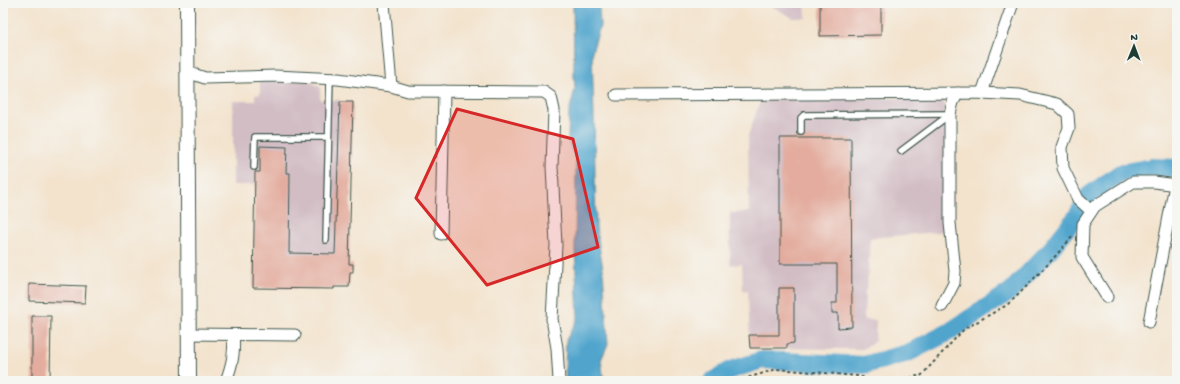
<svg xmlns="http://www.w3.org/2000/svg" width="1180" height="384" viewBox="0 0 1180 384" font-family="'Gochi Hand',sans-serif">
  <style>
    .industrial { fill: #d2bdc5 }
    .water { fill: #51a5cd; stroke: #387180 }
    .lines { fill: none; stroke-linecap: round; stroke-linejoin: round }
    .river { stroke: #51a5cd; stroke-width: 18 }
    .building { fill: #e3ac9e }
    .service-casing { stroke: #3f564b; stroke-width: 8 }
    .minor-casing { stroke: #3f564b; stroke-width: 13 }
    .tertiary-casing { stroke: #3f564b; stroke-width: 16 }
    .path { stroke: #3f564b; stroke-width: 2; stroke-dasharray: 3 3; stroke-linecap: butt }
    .service { stroke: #fff; stroke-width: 5.5 }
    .minor { stroke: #fff; stroke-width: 11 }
    .tertiary { stroke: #fff; stroke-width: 14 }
    .marked { fill: #d62828; fill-opacity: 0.2; stroke: #d62828; stroke-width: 3; stroke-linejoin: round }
  </style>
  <rect width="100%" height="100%" fill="#f6f6f2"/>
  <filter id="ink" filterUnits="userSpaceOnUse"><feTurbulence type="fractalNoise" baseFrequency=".025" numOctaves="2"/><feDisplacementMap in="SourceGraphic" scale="8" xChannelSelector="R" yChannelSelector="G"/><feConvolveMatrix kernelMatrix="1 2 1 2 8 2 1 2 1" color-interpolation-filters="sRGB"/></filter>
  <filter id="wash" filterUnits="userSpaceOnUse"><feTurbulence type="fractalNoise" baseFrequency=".012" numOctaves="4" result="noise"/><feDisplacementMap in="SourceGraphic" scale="16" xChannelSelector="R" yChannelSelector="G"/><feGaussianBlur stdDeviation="0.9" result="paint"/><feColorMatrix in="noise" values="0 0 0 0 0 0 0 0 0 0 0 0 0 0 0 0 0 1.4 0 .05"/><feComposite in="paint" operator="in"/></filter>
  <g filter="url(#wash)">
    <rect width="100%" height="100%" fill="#f3e3cd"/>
    <g class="industrial">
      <polygon points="766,3 805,3 806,18 793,18"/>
      <polygon points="260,81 309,81 320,87 320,100 340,100 340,102 353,102 349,264 353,264 353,272 350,272 349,287 335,287 334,289 253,288 255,185 233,185 233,101 255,101 255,95 260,94"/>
      <polygon points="944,98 948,231 870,238 867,289 865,290 864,320 876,320 875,341 863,349 750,348 748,291 743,291 742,264 730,265 730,213 749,212 748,136 761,99"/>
    </g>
    <polygon class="water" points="573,3 599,3 600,26 592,52 594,117 596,228 603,269 608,344 601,360 604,381 566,381 565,367 566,340 578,318 575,249 576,160 568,140 569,112 575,89 574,76"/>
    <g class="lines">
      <polyline class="river" points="712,381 731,370 762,360 864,365 908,353 949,332 1011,291 1050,250 1077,216 1089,195 1120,173 1152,167 1177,168"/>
    </g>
    <g id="blocks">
      <g class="building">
        <polygon points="820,3 881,3 881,35 820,36"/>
        <polygon points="340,102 353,102 349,264 353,264 353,272 350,272 349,287 334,287 334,289 253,288 255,172 260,172 260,146 287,147 286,173 290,173 289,253 335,254"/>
        <polygon points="780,138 851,138 852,327 838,328 838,313 832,313 832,303 837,303 837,264 780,264"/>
        <polygon points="29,284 86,286 85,303 29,301"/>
        <polygon points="779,288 794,288 794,343 787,344 787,348 750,348 749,335 779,335"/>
        <polygon points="32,316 51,316 50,381 32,381"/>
      </g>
    </g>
  </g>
  <g filter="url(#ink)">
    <use href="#blocks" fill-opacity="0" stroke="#3f564b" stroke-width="1"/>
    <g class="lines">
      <defs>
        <g id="service">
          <polyline points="801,132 801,118 804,115 950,114"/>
          <polyline points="901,151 949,115"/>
          <polyline points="254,167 255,137 328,137"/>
          <polyline points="326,240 330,79"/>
        </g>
        <g id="minor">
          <polyline points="384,3 391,86"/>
          <polyline points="187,72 205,78 275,76 338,79 391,86 408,91 544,92 551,97 554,110 552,167 556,245 552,319 557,348 559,381"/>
          <polyline points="982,93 1013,3"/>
          <polyline points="616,95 982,93 1020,95 1057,104 1068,114 1069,128 1062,147 1063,168 1078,199 1091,211"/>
          <polyline points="441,234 444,91"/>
          <polyline points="1107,297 1082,257 1083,224 1095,206 1133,182 1154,182 1177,185"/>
          <polyline points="942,306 954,283 955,271 950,223 950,114 953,102 958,93"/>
          <polyline points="1149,322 1175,185"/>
          <polyline points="188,334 295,335"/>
          <path d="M226,381C232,365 235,352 233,335"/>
        </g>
        <polyline id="tertiary" points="187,3 189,381"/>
      </defs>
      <use href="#service" class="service-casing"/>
      <use href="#minor" class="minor-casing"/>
      <use href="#tertiary" class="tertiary-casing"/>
      <g class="path">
        <polyline points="737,381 777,369 859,376 873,381"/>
        <path d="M893,381L902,379L909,380C913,376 915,375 920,377L964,329L1007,305L1018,295L1051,261L1073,236"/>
      </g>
      <use href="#service" class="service"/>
      <use href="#minor" class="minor"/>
      <use href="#tertiary" class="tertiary"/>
    </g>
  </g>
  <path class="marked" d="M457,109L573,139L598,247L487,285L416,198Z"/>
  <rect width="1180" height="384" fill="none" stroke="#f6f6f2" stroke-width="16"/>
  <g transform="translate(1134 46) rotate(1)" stroke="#f6f6f2" stroke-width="3" paint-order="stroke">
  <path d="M0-3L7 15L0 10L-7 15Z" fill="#1f3d34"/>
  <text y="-6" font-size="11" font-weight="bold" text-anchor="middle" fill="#1f3d34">N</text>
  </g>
</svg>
